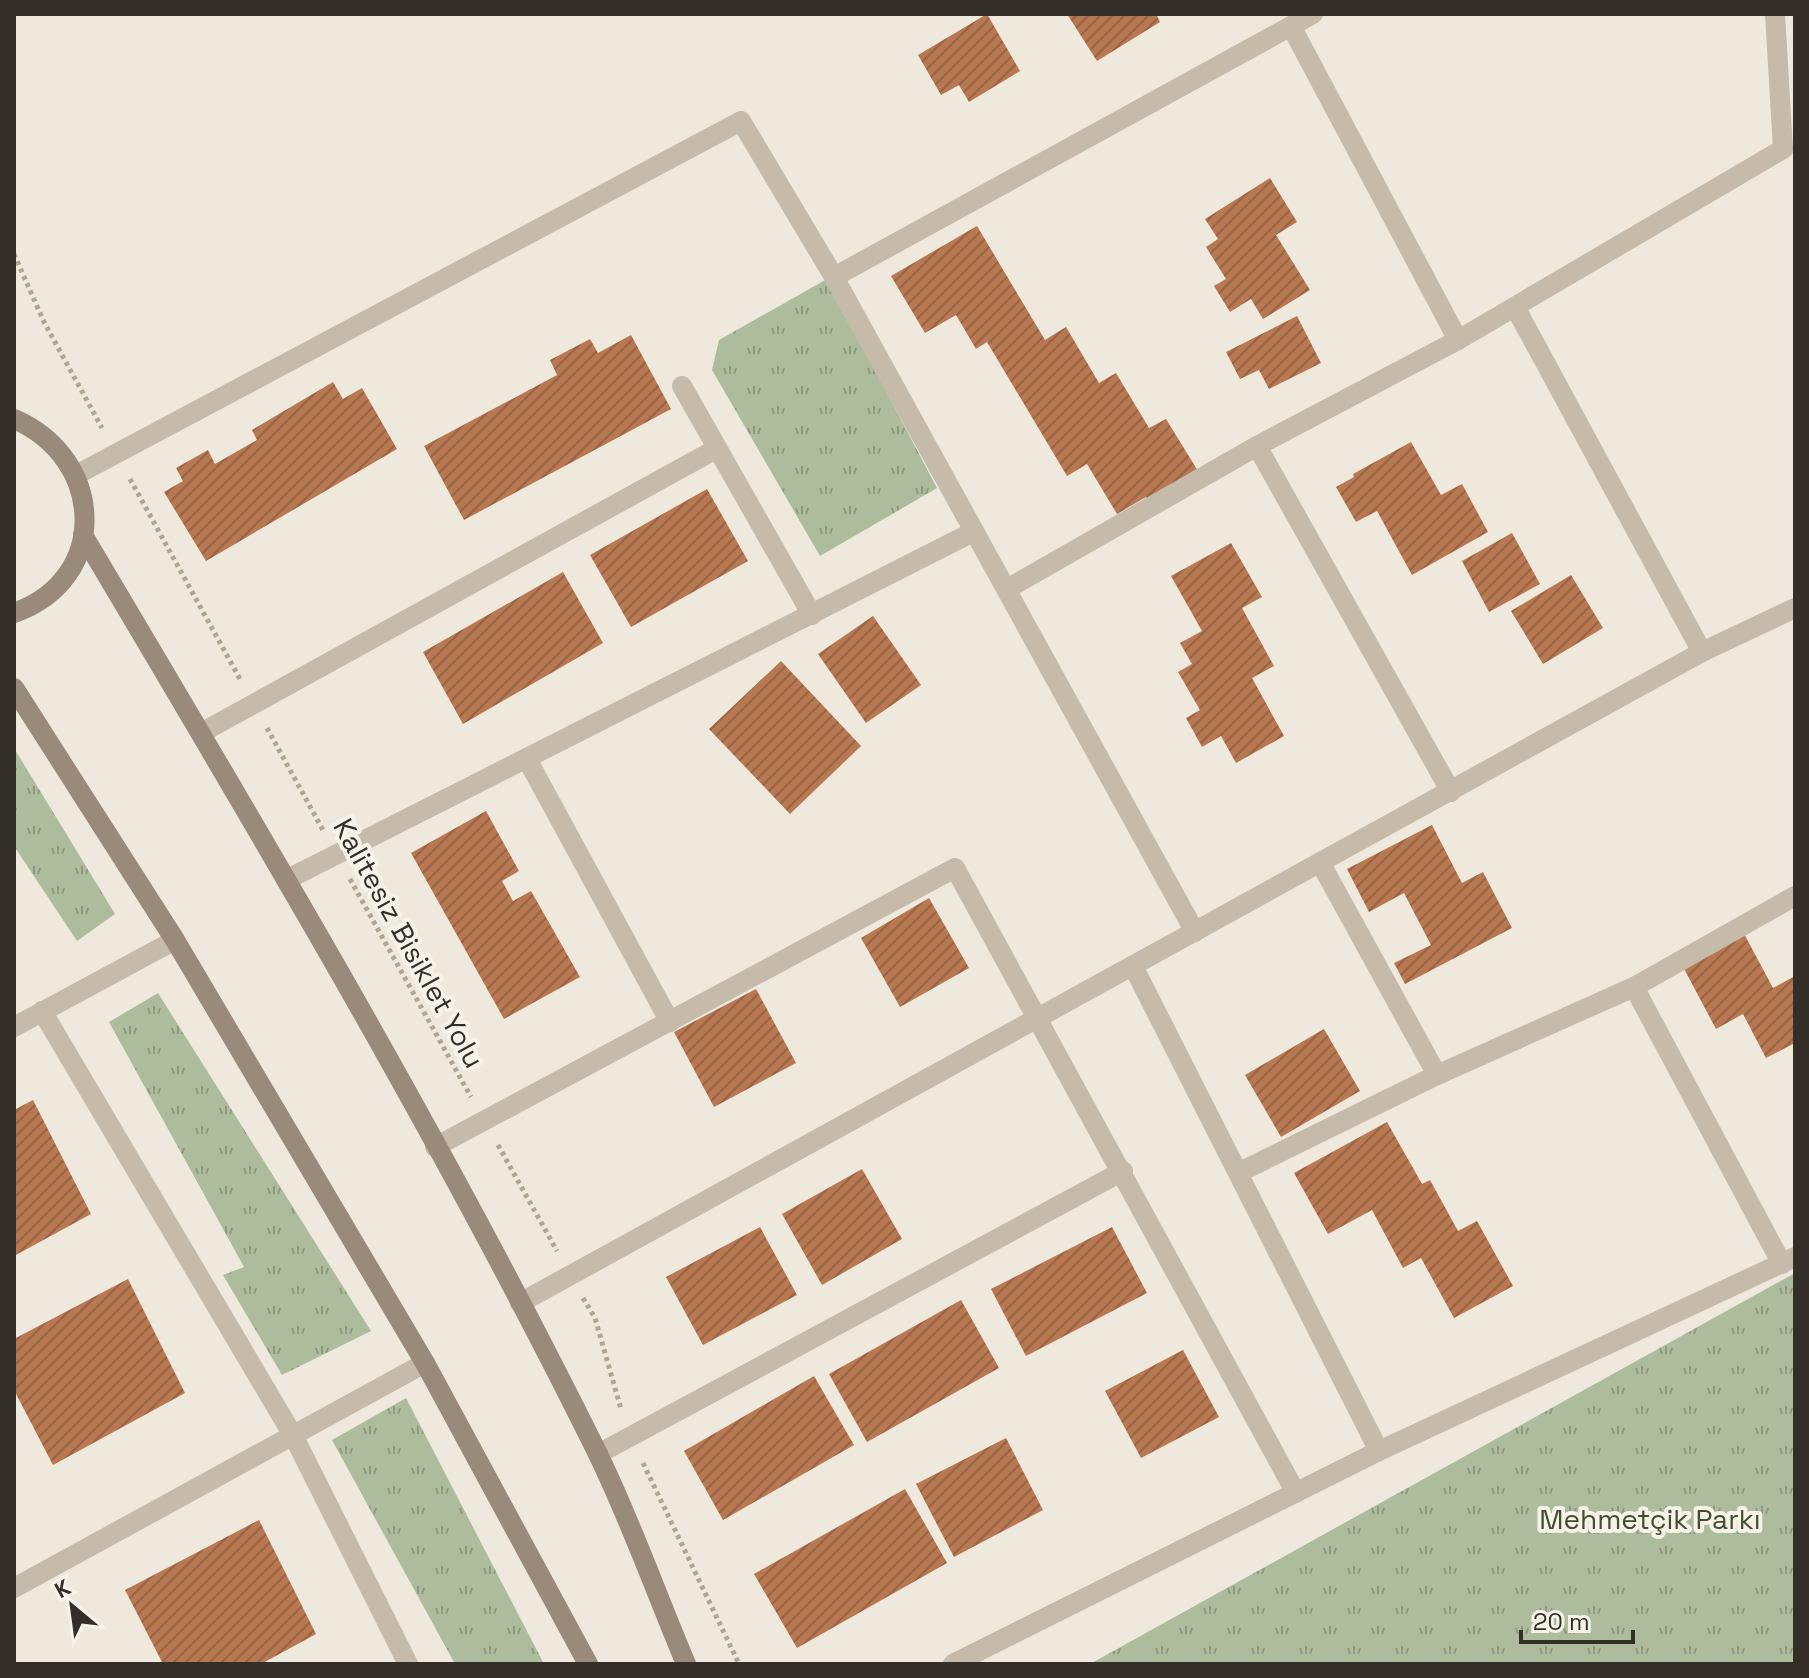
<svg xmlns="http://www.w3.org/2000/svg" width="1809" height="1678" viewBox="0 0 1809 1678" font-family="'Space Grotesk',sans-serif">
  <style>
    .grass { fill: url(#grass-tufts) }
    .building { fill: url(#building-hatch) }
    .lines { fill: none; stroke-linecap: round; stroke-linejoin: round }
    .path { stroke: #b1a594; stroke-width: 5; stroke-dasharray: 4 4; stroke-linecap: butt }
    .street { stroke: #c6baaa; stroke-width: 20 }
    .secondary { stroke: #998a7b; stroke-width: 20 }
    .labels { text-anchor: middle; stroke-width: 8; stroke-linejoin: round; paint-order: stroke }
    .street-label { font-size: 28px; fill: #342e29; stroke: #f7f2e8 }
    .park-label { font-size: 28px; fill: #3f4f2f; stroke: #f7f2e8 }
  </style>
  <defs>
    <pattern id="grass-tufts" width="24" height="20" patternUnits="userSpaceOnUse" patternTransform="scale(2)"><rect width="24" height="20" fill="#aebc9e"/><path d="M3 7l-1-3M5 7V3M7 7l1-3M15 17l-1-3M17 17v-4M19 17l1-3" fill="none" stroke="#8e9981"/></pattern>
    <pattern id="building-hatch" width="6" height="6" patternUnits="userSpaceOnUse" patternTransform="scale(2)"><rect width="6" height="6" fill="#b87851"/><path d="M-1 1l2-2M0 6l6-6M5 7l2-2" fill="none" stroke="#966343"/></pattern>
  </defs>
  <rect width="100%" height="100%" fill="#efe9dd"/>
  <g class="grass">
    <polygon points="827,279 937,488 820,556 712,370 719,340"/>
    <polygon points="14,748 115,914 77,941 14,846"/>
    <polygon points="158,993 371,1331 282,1375 223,1275 244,1267 109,1022"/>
    <polygon points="1795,1273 1795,1664 1090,1664"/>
    <polygon points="406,1398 544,1664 455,1664 332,1440"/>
  </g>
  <g class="building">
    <polygon points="987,14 1020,71 969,102 959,85 941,95 918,55"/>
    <polygon points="1067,14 1156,14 1160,22 1097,61"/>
    <polygon points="1270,178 1297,222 1276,235 1310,290 1263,319 1251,299 1230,312 1214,286 1226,279 1206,247 1218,239 1205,219"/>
    <polygon points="977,226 1045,340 1066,327 1099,383 1116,373 1149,428 1166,419 1198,471 1148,501 1146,497 1117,514 1087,464 1067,476 987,342 976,349 956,315 925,333 891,276"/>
    <polygon points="1297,316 1321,363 1269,389 1259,370 1240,379 1226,352"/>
    <polygon points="631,335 671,409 464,520 424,446 557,375 550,360 590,339 598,353"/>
    <polygon points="333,382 343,399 362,388 397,449 206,561 164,492 183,481 176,468 208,450 215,464 257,440 252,430"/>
    <polygon points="1411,442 1441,495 1462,484 1488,532 1412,575 1377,511 1356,522 1336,487 1354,477 1353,474"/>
    <polygon points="707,489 748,561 631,627 590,555"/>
    <polygon points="1512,533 1540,584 1489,612 1462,561"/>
    <polygon points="1231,543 1262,597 1242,608 1274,666 1252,678 1284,736 1236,763 1221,736 1202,747 1186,718 1200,710 1178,672 1192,664 1180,643 1202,631 1171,576"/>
    <polygon points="563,572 603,643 463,724 423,652"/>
    <polygon points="1571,575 1603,628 1543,664 1511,611"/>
    <polygon points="873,616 921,685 866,723 818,654"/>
    <polygon points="781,661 861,746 790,814 709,729"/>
    <polygon points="486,811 519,871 502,881 513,901 531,891 580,977 504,1019 411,853"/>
    <polygon points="1432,825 1462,883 1483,872 1512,928 1405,984 1394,963 1431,945 1404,893 1369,912 1347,869"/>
    <polygon points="929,898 969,968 900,1007 861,938"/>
    <polygon points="1742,930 1773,988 1795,976 1795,1043 1766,1058 1743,1014 1716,1029 1681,963"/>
    <polygon points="756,989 796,1063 714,1107 674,1032"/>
    <polygon points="1324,1029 1360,1091 1281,1137 1245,1075"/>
    <polygon points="33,1100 91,1214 14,1256 14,1110"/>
    <polygon points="1387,1122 1422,1184 1430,1180 1458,1231 1477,1221 1513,1286 1454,1318 1421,1258 1403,1268 1372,1210 1328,1234 1294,1173"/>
    <polygon points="862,1169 902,1239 822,1285 782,1214"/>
    <polygon points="760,1227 797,1295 703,1345 666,1277"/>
    <polygon points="1112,1227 1147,1293 1026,1356 991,1289"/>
    <polygon points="128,1279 185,1393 53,1465 14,1390 14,1339"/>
    <polygon points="961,1300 999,1368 867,1442 829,1374"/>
    <polygon points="1183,1350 1219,1417 1141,1458 1105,1391"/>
    <polygon points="814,1376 854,1445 723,1520 684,1451"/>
    <polygon points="1006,1438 1043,1510 954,1557 916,1484"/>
    <polygon points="905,1489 947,1563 797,1648 754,1574"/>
    <polygon points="259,1520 316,1634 261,1664 163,1664 125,1590"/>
  </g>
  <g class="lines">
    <g class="path">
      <polyline points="14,254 44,322 102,428"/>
      <polyline points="130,479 241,681"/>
      <polyline points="267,728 324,832"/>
      <polyline points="350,879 471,1097"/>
      <polyline points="498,1145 557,1251"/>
      <polyline points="583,1298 595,1318 621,1409"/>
      <polyline points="643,1463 739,1664"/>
    </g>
    <g class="street">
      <polyline points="1291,26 1458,340"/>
      <polyline points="834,277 1313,14"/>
      <polyline points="1515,307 1702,652"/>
      <polyline points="682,386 812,615"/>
      <polyline points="1257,446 1451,792"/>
      <polyline points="76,475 741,121 834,277 1195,932"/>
      <polyline points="1007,589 1257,446 1458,340 1783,149 1775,14"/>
      <polyline points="201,733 716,449"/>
      <polyline points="527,759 670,1022"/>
      <polyline points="1321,864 1437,1075"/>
      <polyline points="286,880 973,532"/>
      <polyline points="1134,968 1379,1451"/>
      <polyline points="1634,987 1782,1264"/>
      <polyline points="42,1011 294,1437 408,1664"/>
      <polyline points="14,1027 175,940"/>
      <polyline points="435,1147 955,868 1296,1493"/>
      <polyline points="1240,1172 1437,1075 1634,987 1795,896"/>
      <polyline points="520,1303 1702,652 1795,608"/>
      <polyline points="598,1454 1123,1171"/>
      <polyline points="14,1588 425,1363"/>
      <polyline points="953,1664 1379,1451 1795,1257"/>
    </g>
    <g class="secondary">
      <path d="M14,419C105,458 111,579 14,613"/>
      <path d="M83,535C262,836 441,1137 596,1450C630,1519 656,1593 686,1664"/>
      <polyline points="14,688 175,940 425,1363 588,1664"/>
    </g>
  </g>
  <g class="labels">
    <g class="street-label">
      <text transform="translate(409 943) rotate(61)" y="10">Kalitesiz Bisiklet Yolu</text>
    </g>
    <g class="park-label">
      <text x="1650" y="1529">Mehmetçik Parkı</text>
    </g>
  </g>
  <rect width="1809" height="1678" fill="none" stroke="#342e29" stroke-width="32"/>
  <g transform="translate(72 1606) rotate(331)" stroke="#f7f2e8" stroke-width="6" paint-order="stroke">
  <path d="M0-6L14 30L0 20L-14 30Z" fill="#342e29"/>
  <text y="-12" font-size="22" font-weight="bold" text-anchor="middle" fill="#342e29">K</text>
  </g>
  <path d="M1521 1630v12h112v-12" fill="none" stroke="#342e29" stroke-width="4"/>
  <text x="1533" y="1630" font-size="24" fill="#342e29" stroke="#f7f2e8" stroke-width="6" paint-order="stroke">20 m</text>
</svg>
